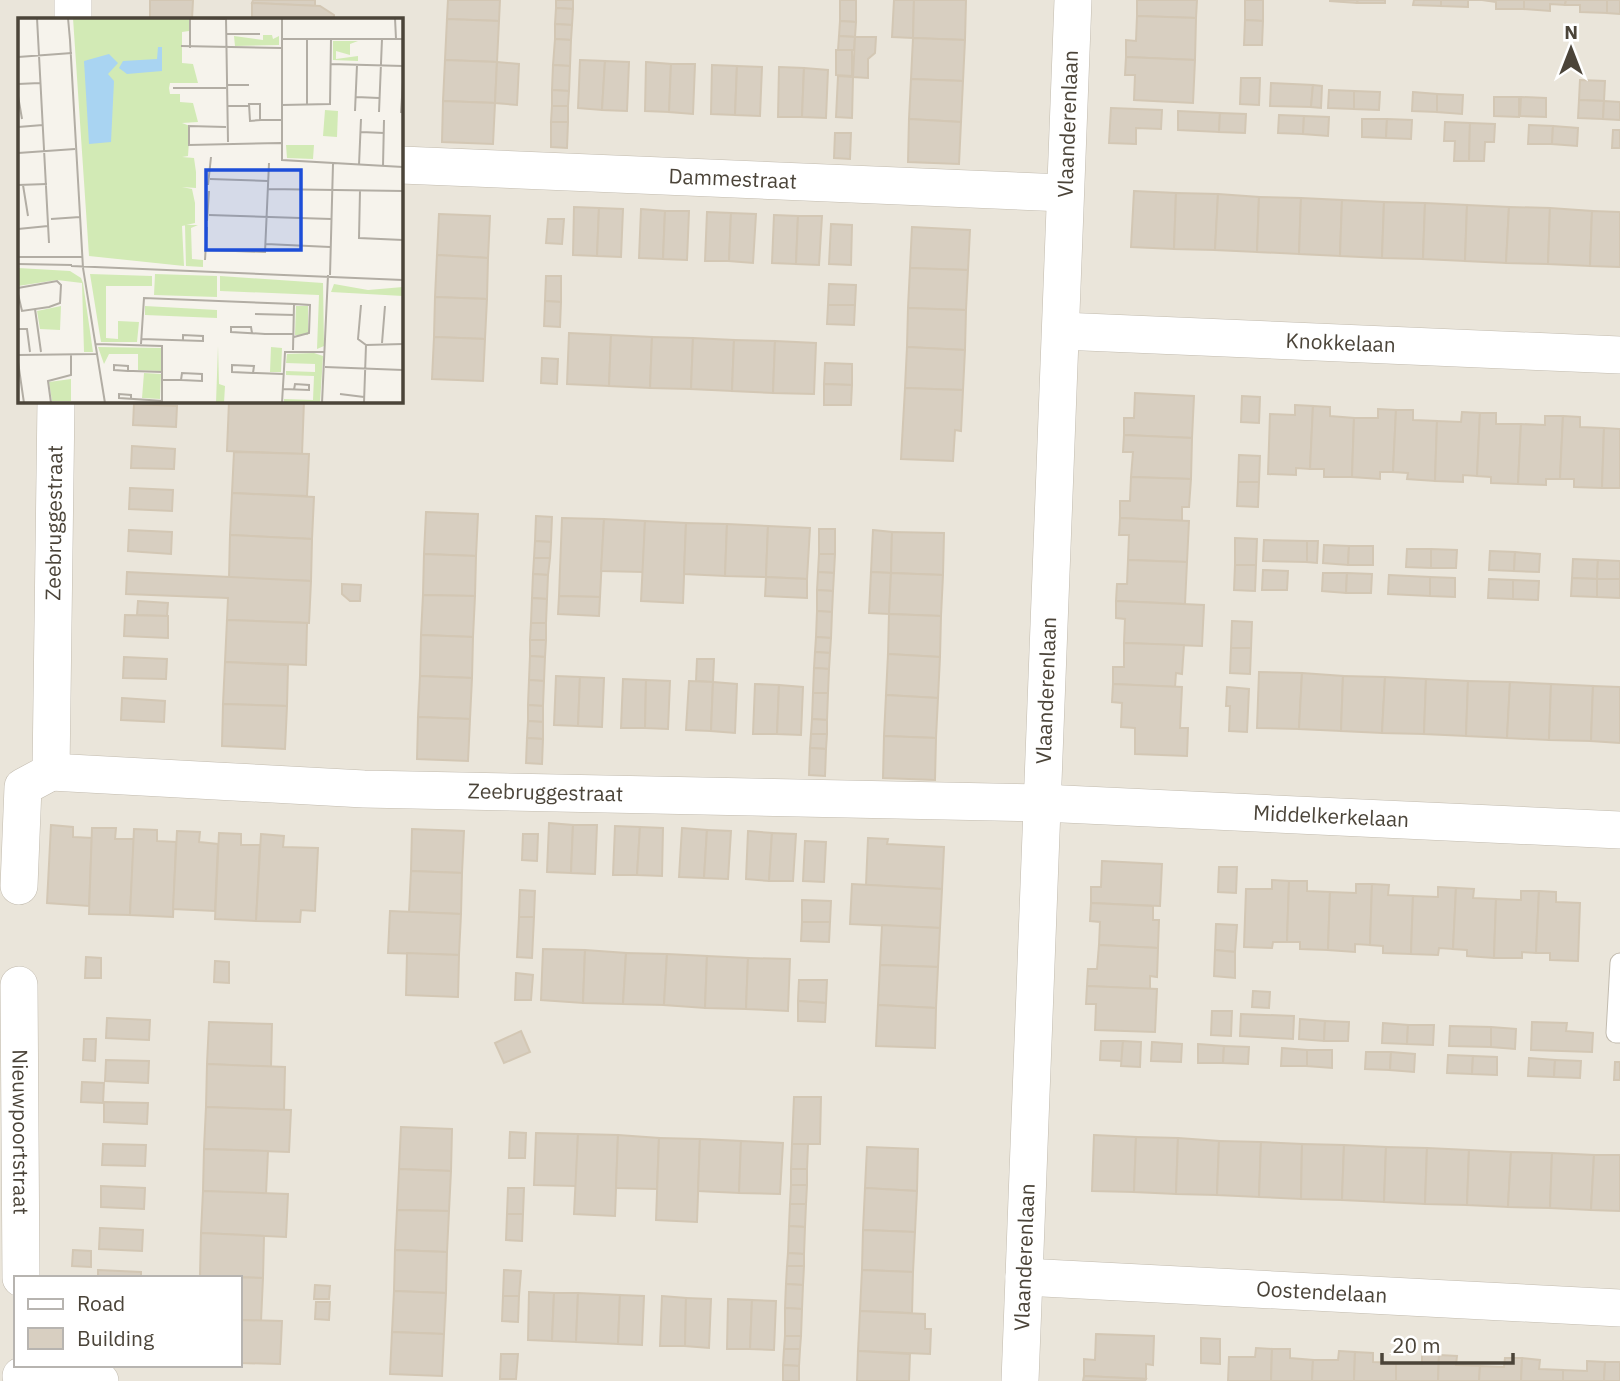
<svg xmlns="http://www.w3.org/2000/svg" width="1620" height="1381" viewBox="0 0 1620 1381" font-family="'IBM Plex Sans',sans-serif">
  <style>
    .residential { fill: #eae5da; fill-rule: evenodd }
    .building { fill: #d8cfc1; stroke: #d3c7b4; stroke-width: 2 }
    .lines { fill: none; stroke-linecap: round; stroke-linejoin: round }
    .lane-casing { stroke: #c2bbae; stroke-width: 21 }
    .street-casing { stroke: #c2bbae; stroke-width: 38 }
    .lane { stroke: #fff; stroke-width: 19 }
    .street { stroke: #fff; stroke-width: 37 }
    .labels { text-anchor: middle; stroke-width: 7; stroke-linejoin: round; paint-order: stroke }
    .street-label { font-size: 21px; fill: #4b4439; stroke: #fff }
    .inset-road { fill: none; stroke: #b2ada4; stroke-width: 2 }
    .view { fill: #1d4ed8; fill-opacity: 0.15; stroke: #1d4ed8; stroke-width: 3.5 }
    .inset-edge { fill: none; stroke: #4b4439; stroke-width: 3.5 }
  </style>
  <rect width="100%" height="100%" fill="#f6f3ec"/>
  <path class="residential" d="M0,0H1620V1381H0ZM19,19H401V401H19ZM16,1278H240V1365H16Z"/>
  <g class="building">
    <polygon points="150,0 193,0 192,19 150,19"/>
    <polygon points="253,0 315,0 315,6 252,3"/>
    <polygon points="448,0 500,0 499,21 447,19"/>
    <polygon points="556,0 573,0 573,9 556,8"/>
    <polygon points="840,0 856,0 856,22 840,21"/>
    <polygon points="894,0 914,0 913,38 892,37"/>
    <polygon points="914,0 966,0 965,40 913,38"/>
    <polygon points="1137,0 1197,0 1196,18 1137,16"/>
    <polygon points="1245,0 1263,0 1263,21 1245,20"/>
    <polygon points="1330,0 1358,0 1357,3 1330,1"/>
    <polygon points="1358,0 1385,0 1385,3 1357,3"/>
    <polygon points="1414,0 1441,0 1441,6 1413,5"/>
    <polygon points="1441,0 1482,0 1468,0 1468,7 1441,6"/>
    <polygon points="1482,0 1524,0 1524,9 1496,9 1496,2"/>
    <polygon points="1524,0 1566,0 1565,5 1550,4 1550,11 1524,9"/>
    <polygon points="1566,0 1607,0 1607,13 1580,12 1580,5 1565,5"/>
    <polygon points="1607,0 1620,0 1620,14 1607,13"/>
    <polygon points="252,3 320,6 334,15 334,19 252,19"/>
    <polygon points="556,8 573,9 572,25 555,24"/>
    <polygon points="1137,16 1196,18 1195,60 1126,57 1126,40 1136,41"/>
    <polygon points="447,19 499,21 497,62 445,60"/>
    <polygon points="1245,20 1263,21 1262,45 1244,45"/>
    <polygon points="840,21 856,22 855,37 839,36"/>
    <polygon points="555,24 572,25 571,40 555,39"/>
    <polygon points="839,36 855,37 854,50 838,50"/>
    <polygon points="855,37 876,37 875,53 868,59 868,78 853,77"/>
    <polygon points="913,38 965,40 963,81 911,79"/>
    <polygon points="555,39 571,40 570,66 553,65"/>
    <polygon points="836,50 852,50 852,76 836,75"/>
    <polygon points="1126,57 1195,60 1193,103 1134,100 1135,75 1125,75"/>
    <polygon points="445,60 497,62 495,103 443,101"/>
    <polygon points="580,60 605,61 602,110 578,108"/>
    <polygon points="605,61 629,62 627,111 602,110"/>
    <polygon points="497,62 519,64 517,105 495,103"/>
    <polygon points="646,62 671,64 669,112 645,111"/>
    <polygon points="671,64 695,64 693,114 669,112"/>
    <polygon points="553,65 570,66 569,91 552,90"/>
    <polygon points="712,65 737,66 735,115 711,114"/>
    <polygon points="737,66 762,67 760,116 735,115"/>
    <polygon points="779,67 804,68 802,117 778,117"/>
    <polygon points="804,68 828,70 826,118 802,117"/>
    <polygon points="838,76 853,77 852,118 836,117"/>
    <polygon points="1241,78 1260,78 1259,105 1240,104"/>
    <polygon points="911,79 963,81 961,122 909,119"/>
    <polygon points="1580,80 1605,81 1604,101 1579,100"/>
    <polygon points="1271,83 1313,85 1311,107 1270,106"/>
    <polygon points="1313,85 1322,86 1321,108 1311,107"/>
    <polygon points="552,90 569,91 568,106 552,106"/>
    <polygon points="1329,90 1354,91 1354,109 1328,108"/>
    <polygon points="1354,91 1380,92 1379,110 1354,109"/>
    <polygon points="1413,92 1437,94 1437,112 1412,111"/>
    <polygon points="1437,94 1463,95 1462,114 1437,112"/>
    <polygon points="1494,97 1519,97 1519,117 1494,116"/>
    <polygon points="1521,97 1546,98 1546,117 1520,116"/>
    <polygon points="1579,100 1604,101 1603,119 1578,118"/>
    <polygon points="443,101 495,103 493,144 442,142"/>
    <polygon points="1604,101 1620,102 1620,120 1603,119"/>
    <polygon points="552,106 568,106 568,122 551,122"/>
    <polygon points="1111,108 1162,110 1161,129 1136,128 1136,144 1109,143"/>
    <polygon points="1178,111 1220,113 1219,132 1178,130"/>
    <polygon points="1220,113 1246,114 1245,133 1219,132"/>
    <polygon points="1279,115 1304,116 1303,134 1278,133"/>
    <polygon points="1304,116 1329,117 1328,136 1303,134"/>
    <polygon points="909,119 961,122 959,164 908,162"/>
    <polygon points="1362,119 1387,119 1386,138 1362,137"/>
    <polygon points="1387,119 1412,120 1411,139 1386,138"/>
    <polygon points="551,122 568,122 567,148 551,147"/>
    <polygon points="1445,122 1470,123 1469,161 1454,161 1455,141 1444,141"/>
    <polygon points="1470,123 1495,124 1494,142 1485,142 1484,161 1469,161"/>
    <polygon points="1529,125 1553,126 1552,144 1528,144"/>
    <polygon points="1553,126 1578,128 1577,146 1552,144"/>
    <polygon points="1613,130 1620,130 1620,148 1612,148"/>
    <polygon points="835,133 851,133 850,159 834,158"/>
    <polygon points="1134,191 1176,193 1174,249 1131,247"/>
    <polygon points="1176,193 1218,194 1215,250 1174,249"/>
    <polygon points="1218,194 1259,197 1257,252 1215,250"/>
    <polygon points="1259,197 1301,198 1299,254 1257,252"/>
    <polygon points="1301,198 1342,200 1340,256 1299,254"/>
    <polygon points="1342,200 1384,202 1382,258 1340,256"/>
    <polygon points="1384,202 1425,203 1423,259 1382,258"/>
    <polygon points="1425,203 1467,205 1465,261 1423,259"/>
    <polygon points="1467,205 1509,207 1506,263 1465,261"/>
    <polygon points="574,207 599,208 597,256 573,255"/>
    <polygon points="1509,207 1550,208 1548,264 1506,263"/>
    <polygon points="599,208 623,209 621,257 597,256"/>
    <polygon points="1550,208 1592,211 1590,266 1548,264"/>
    <polygon points="641,209 665,211 663,259 639,258"/>
    <polygon points="665,211 689,211 687,260 663,259"/>
    <polygon points="1592,211 1620,212 1620,267 1590,266"/>
    <polygon points="707,212 731,213 729,261 705,261"/>
    <polygon points="731,213 756,214 753,263 729,261"/>
    <polygon points="439,214 490,216 488,258 437,255"/>
    <polygon points="774,215 798,216 796,264 772,263"/>
    <polygon points="798,216 822,216 819,265 796,264"/>
    <polygon points="548,219 564,219 562,244 546,243"/>
    <polygon points="831,224 852,225 851,265 829,264"/>
    <polygon points="912,227 970,230 968,270 910,268"/>
    <polygon points="437,255 488,258 487,299 435,297"/>
    <polygon points="910,268 968,270 966,310 908,308"/>
    <polygon points="546,276 561,276 561,302 545,301"/>
    <polygon points="829,284 856,285 855,305 828,305"/>
    <polygon points="435,297 487,299 485,339 434,337"/>
    <polygon points="545,301 561,302 560,327 544,326"/>
    <polygon points="828,305 855,305 854,325 827,324"/>
    <polygon points="908,308 966,310 965,350 907,347"/>
    <polygon points="569,333 611,335 609,386 567,384"/>
    <polygon points="611,335 652,337 650,388 609,386"/>
    <polygon points="434,337 485,339 483,381 432,379"/>
    <polygon points="652,337 693,338 691,389 650,388"/>
    <polygon points="693,338 734,340 732,391 691,389"/>
    <polygon points="734,340 775,341 773,393 732,391"/>
    <polygon points="775,341 816,343 814,394 773,393"/>
    <polygon points="907,347 965,350 963,390 905,388"/>
    <polygon points="542,358 558,359 557,384 541,383"/>
    <polygon points="825,363 852,364 852,385 824,384"/>
    <polygon points="824,384 852,385 851,405 824,405"/>
    <polygon points="905,388 963,390 961,431 955,430 953,461 901,459"/>
    <polygon points="1135,393 1194,396 1192,438 1124,435 1124,418 1134,418"/>
    <polygon points="1242,396 1260,397 1259,423 1241,422"/>
    <polygon points="229,401 304,401 302,454 227,451"/>
    <polygon points="134,404 177,406 176,427 133,425"/>
    <polygon points="1295,405 1313,406 1310,469 1296,468 1296,475 1268,474 1270,414 1295,415"/>
    <polygon points="1313,406 1330,407 1330,416 1354,418 1352,477 1324,477 1324,469 1310,469"/>
    <polygon points="1378,409 1396,410 1393,472 1380,472 1380,479 1352,477 1354,418 1378,418"/>
    <polygon points="1396,410 1413,410 1413,420 1437,421 1435,481 1407,479 1408,473 1393,472"/>
    <polygon points="1462,412 1480,413 1477,476 1463,475 1463,482 1435,481 1437,421 1461,422"/>
    <polygon points="1480,413 1496,413 1496,424 1521,424 1518,484 1491,483 1491,477 1477,476"/>
    <polygon points="1545,416 1563,416 1560,479 1546,479 1546,485 1518,484 1521,424 1545,425"/>
    <polygon points="1563,416 1580,417 1580,427 1604,428 1602,488 1574,487 1574,479 1560,479"/>
    <polygon points="1604,428 1620,429 1620,488 1602,488"/>
    <polygon points="1124,435 1192,438 1191,479 1131,477 1133,452 1123,452"/>
    <polygon points="132,446 175,449 174,469 131,468"/>
    <polygon points="234,452 309,454 307,496 232,493"/>
    <polygon points="1239,455 1260,456 1259,482 1238,482"/>
    <polygon points="1131,477 1191,479 1189,507 1182,507 1182,521 1120,518 1120,501 1130,501"/>
    <polygon points="1238,482 1259,482 1258,507 1237,506"/>
    <polygon points="130,488 173,490 172,511 129,509"/>
    <polygon points="232,493 314,497 312,539 230,535"/>
    <polygon points="426,512 478,514 476,556 424,554"/>
    <polygon points="536,516 552,517 551,542 535,541"/>
    <polygon points="562,518 604,519 600,597 559,596"/>
    <polygon points="1120,518 1189,521 1187,562 1128,560 1129,535 1119,535"/>
    <polygon points="604,519 645,521 643,572 601,571"/>
    <polygon points="645,521 686,523 683,603 641,601"/>
    <polygon points="686,523 727,524 725,576 684,574"/>
    <polygon points="727,524 768,526 766,577 725,576"/>
    <polygon points="768,526 810,528 807,579 766,577"/>
    <rect x="819" y="529" width="16" height="25"/>
    <polygon points="129,530 172,532 171,554 128,551"/>
    <polygon points="873,530 892,532 891,573 871,572"/>
    <polygon points="892,532 944,533 943,575 891,573"/>
    <polygon points="230,535 312,539 311,581 229,578"/>
    <polygon points="1235,538 1257,539 1256,565 1235,565"/>
    <polygon points="1264,540 1307,541 1307,562 1263,561"/>
    <polygon points="535,541 551,542 550,558 534,558"/>
    <polygon points="1307,541 1318,541 1317,563 1307,562"/>
    <polygon points="1324,545 1349,546 1348,565 1323,563"/>
    <polygon points="1349,546 1373,546 1373,565 1348,565"/>
    <polygon points="1407,549 1431,549 1431,568 1406,567"/>
    <polygon points="1431,549 1457,550 1456,568 1431,568"/>
    <polygon points="1490,551 1515,552 1514,571 1489,570"/>
    <polygon points="1515,552 1540,554 1539,572 1514,571"/>
    <polygon points="424,554 476,556 475,596 423,595"/>
    <polygon points="819,554 835,554 834,573 818,572"/>
    <polygon points="534,558 550,558 548,575 533,574"/>
    <polygon points="1573,559 1598,560 1597,579 1572,578"/>
    <polygon points="1128,560 1187,562 1185,604 1116,601 1117,584 1127,584"/>
    <polygon points="1598,560 1620,561 1620,579 1597,579"/>
    <polygon points="1235,565 1256,565 1255,591 1234,590"/>
    <polygon points="1263,570 1288,571 1287,590 1262,590"/>
    <polygon points="127,572 311,581 309,623 227,620 228,598 126,594"/>
    <polygon points="818,572 834,573 833,591 817,590"/>
    <polygon points="871,572 891,573 889,614 869,613"/>
    <polygon points="891,573 943,575 941,616 889,614"/>
    <polygon points="1323,573 1347,573 1346,593 1322,591"/>
    <polygon points="1347,573 1372,574 1371,593 1346,593"/>
    <polygon points="533,574 548,575 547,599 532,598"/>
    <polygon points="1389,575 1430,577 1430,596 1388,594"/>
    <polygon points="766,577 807,579 807,598 765,596"/>
    <polygon points="1430,577 1455,578 1455,597 1430,596"/>
    <polygon points="1572,578 1597,579 1597,597 1571,596"/>
    <polygon points="1489,579 1513,580 1513,599 1488,598"/>
    <polygon points="1597,579 1620,579 1620,598 1597,597"/>
    <polygon points="1513,580 1539,581 1538,600 1513,599"/>
    <polygon points="342,584 361,585 360,601 350,601 342,594"/>
    <polygon points="817,590 833,591 832,612 817,611"/>
    <polygon points="423,595 475,596 473,637 421,635"/>
    <polygon points="559,596 600,597 599,616 558,614"/>
    <polygon points="532,598 547,599 546,623 531,623"/>
    <polygon points="138,601 168,603 167,616 137,615"/>
    <polygon points="1116,601 1204,605 1202,646 1124,643 1125,619 1116,618"/>
    <polygon points="817,611 832,612 831,638 816,637"/>
    <polygon points="889,614 941,616 940,657 888,654"/>
    <polygon points="125,615 168,616 168,638 124,636"/>
    <polygon points="227,620 307,623 306,665 225,662"/>
    <polygon points="1232,621 1252,622 1251,648 1231,648"/>
    <polygon points="531,623 546,623 546,640 530,640"/>
    <polygon points="421,635 473,637 472,678 420,676"/>
    <polygon points="816,637 831,638 830,653 815,652"/>
    <polygon points="530,640 546,640 545,657 530,656"/>
    <polygon points="1124,643 1184,645 1182,674 1176,673 1175,687 1113,684 1113,667 1124,667"/>
    <polygon points="1231,648 1251,648 1250,674 1230,673"/>
    <polygon points="815,652 830,653 829,669 814,668"/>
    <polygon points="888,654 940,657 938,698 886,695"/>
    <polygon points="530,656 545,657 544,681 529,680"/>
    <polygon points="124,657 167,659 166,679 123,678"/>
    <polygon points="697,659 714,659 713,682 696,681"/>
    <polygon points="225,662 288,665 287,706 223,704"/>
    <polygon points="814,668 829,669 828,693 813,693"/>
    <polygon points="1259,672 1302,673 1299,729 1257,728"/>
    <polygon points="1302,673 1343,676 1341,731 1299,729"/>
    <polygon points="420,676 472,678 470,719 418,717"/>
    <polygon points="556,676 580,677 578,726 554,725"/>
    <polygon points="1343,676 1385,677 1382,733 1341,731"/>
    <polygon points="580,677 604,678 602,727 578,726"/>
    <polygon points="1385,677 1426,679 1424,734 1382,733"/>
    <polygon points="623,679 646,680 645,728 621,728"/>
    <polygon points="1426,679 1468,681 1466,736 1424,734"/>
    <polygon points="529,680 544,681 543,706 528,705"/>
    <polygon points="646,680 670,681 668,729 645,728"/>
    <polygon points="689,681 713,682 711,731 686,730"/>
    <polygon points="1468,681 1510,682 1507,738 1466,736"/>
    <polygon points="713,682 737,684 735,733 711,731"/>
    <polygon points="1510,682 1551,684 1549,740 1507,738"/>
    <polygon points="755,684 779,685 777,734 753,734"/>
    <polygon points="1113,684 1182,687 1180,728 1188,728 1187,756 1135,754 1135,728 1121,727 1122,703 1112,702"/>
    <polygon points="1551,684 1593,686 1591,741 1549,740"/>
    <polygon points="779,685 803,687 801,735 777,734"/>
    <polygon points="1593,686 1620,687 1620,743 1591,741"/>
    <polygon points="1227,687 1249,689 1247,732 1229,731 1230,706 1226,706"/>
    <polygon points="813,693 828,693 827,720 812,719"/>
    <polygon points="886,695 938,698 936,738 884,736"/>
    <polygon points="122,698 165,701 164,722 121,720"/>
    <polygon points="223,704 287,706 285,749 222,746"/>
    <polygon points="528,705 543,706 543,722 528,721"/>
    <polygon points="418,717 470,719 468,761 417,759"/>
    <polygon points="812,719 827,720 827,734 811,734"/>
    <polygon points="528,721 543,722 543,739 527,738"/>
    <polygon points="811,734 827,734 826,749 810,748"/>
    <polygon points="884,736 936,738 935,780 883,778"/>
    <polygon points="527,738 543,739 542,764 526,763"/>
    <polygon points="810,748 826,749 825,776 809,775"/>
    <polygon points="549,823 573,825 571,873 547,872"/>
    <polygon points="51,825 73,827 73,837 92,838 89,906 47,903"/>
    <polygon points="573,825 597,825 595,874 571,873"/>
    <polygon points="615,826 640,827 637,875 613,875"/>
    <polygon points="640,827 663,828 662,876 637,875"/>
    <polygon points="92,828 116,828 115,839 134,839 130,915 89,914"/>
    <polygon points="682,828 707,830 704,878 679,877"/>
    <polygon points="134,829 157,830 157,841 176,842 173,917 130,915"/>
    <polygon points="412,829 464,831 462,873 411,871"/>
    <polygon points="707,830 731,831 728,879 704,878"/>
    <polygon points="177,831 200,832 199,842 218,844 215,911 173,909"/>
    <polygon points="748,831 772,833 769,881 746,879"/>
    <polygon points="219,833 241,834 241,845 260,845 256,921 215,919"/>
    <polygon points="772,833 796,834 793,881 769,881"/>
    <polygon points="261,834 284,836 283,847 318,848 315,911 301,910 300,922 256,921"/>
    <polygon points="523,834 538,834 537,861 522,860"/>
    <polygon points="868,838 888,839 887,844 944,847 942,889 866,885"/>
    <polygon points="805,841 826,842 824,882 803,881"/>
    <polygon points="1102,861 1162,864 1160,906 1091,903 1091,887 1101,887"/>
    <polygon points="1219,867 1237,867 1236,893 1218,892"/>
    <polygon points="411,871 462,873 461,914 409,912"/>
    <polygon points="1272,880 1289,881 1287,942 1273,942 1272,948 1244,947 1246,889 1272,889"/>
    <polygon points="1289,881 1307,881 1307,891 1330,892 1328,950 1300,949 1300,942 1287,942"/>
    <polygon points="852,884 942,889 940,928 850,924"/>
    <polygon points="1356,884 1372,884 1370,945 1355,944 1355,952 1328,950 1330,892 1356,893"/>
    <polygon points="1372,884 1389,885 1388,895 1413,896 1411,954 1383,953 1383,946 1370,945"/>
    <polygon points="1438,887 1456,888 1453,949 1439,948 1438,955 1411,954 1413,896 1438,897"/>
    <polygon points="1456,888 1474,889 1473,898 1496,899 1494,958 1467,956 1467,950 1453,949"/>
    <polygon points="520,890 535,891 534,917 519,917"/>
    <polygon points="1521,891 1539,891 1536,953 1522,952 1522,958 1494,958 1496,899 1521,900"/>
    <polygon points="1539,891 1556,892 1556,902 1580,903 1578,961 1550,960 1550,953 1536,953"/>
    <polygon points="802,900 831,901 830,922 802,922"/>
    <polygon points="1091,903 1153,906 1153,920 1159,920 1158,948 1099,945 1100,922 1090,921"/>
    <polygon points="390,911 461,914 459,955 388,953"/>
    <polygon points="519,917 534,917 532,958 517,957"/>
    <polygon points="802,922 830,922 829,942 801,941"/>
    <polygon points="1216,924 1237,925 1235,952 1215,950"/>
    <polygon points="882,925 940,928 938,967 880,965"/>
    <polygon points="1099,945 1158,948 1157,977 1150,976 1150,989 1087,986 1088,969 1097,969"/>
    <polygon points="543,949 585,950 583,1003 541,1000"/>
    <polygon points="585,950 626,953 623,1004 583,1003"/>
    <polygon points="1215,950 1235,952 1235,978 1214,976"/>
    <polygon points="407,953 459,955 458,997 406,995"/>
    <polygon points="626,953 667,954 664,1005 623,1004"/>
    <polygon points="667,954 707,956 705,1008 664,1005"/>
    <polygon points="707,956 748,958 746,1009 705,1008"/>
    <polygon points="86,957 101,958 101,978 85,978"/>
    <polygon points="748,958 790,959 788,1011 746,1009"/>
    <polygon points="215,961 229,962 229,983 214,982"/>
    <polygon points="880,965 938,967 936,1008 878,1005"/>
    <polygon points="516,973 533,975 531,1000 515,1000"/>
    <polygon points="799,980 827,980 826,1003 798,1001"/>
    <polygon points="1087,986 1157,989 1155,1032 1095,1030 1096,1004 1086,1004"/>
    <polygon points="1253,991 1270,992 1269,1008 1252,1007"/>
    <polygon points="798,1001 826,1003 825,1022 798,1021"/>
    <polygon points="878,1005 936,1008 935,1048 876,1046"/>
    <polygon points="1212,1011 1232,1011 1231,1036 1211,1035"/>
    <polygon points="1241,1014 1294,1016 1293,1039 1240,1036"/>
    <polygon points="107,1018 150,1020 149,1040 106,1038"/>
    <polygon points="1300,1019 1325,1021 1324,1041 1299,1039"/>
    <polygon points="1325,1021 1349,1022 1348,1041 1324,1041"/>
    <polygon points="209,1022 272,1024 271,1067 207,1064"/>
    <polygon points="1532,1022 1567,1023 1566,1031 1593,1033 1592,1052 1531,1050"/>
    <polygon points="1383,1023 1408,1025 1407,1044 1382,1043"/>
    <polygon points="1408,1025 1434,1025 1433,1045 1407,1044"/>
    <polygon points="1450,1026 1491,1027 1491,1047 1449,1046"/>
    <polygon points="1491,1027 1516,1029 1515,1049 1491,1047"/>
    <polygon points="521,1031 530,1052 504,1063 495,1043"/>
    <polygon points="84,1039 96,1039 95,1061 83,1060"/>
    <polygon points="1101,1041 1123,1041 1122,1061 1100,1060"/>
    <polygon points="1123,1041 1141,1042 1140,1067 1121,1066"/>
    <polygon points="1152,1042 1182,1044 1181,1062 1151,1061"/>
    <polygon points="1198,1044 1224,1046 1223,1063 1198,1063"/>
    <polygon points="1224,1046 1249,1047 1248,1064 1223,1063"/>
    <polygon points="1282,1048 1307,1050 1307,1066 1281,1066"/>
    <polygon points="1307,1050 1332,1050 1332,1068 1307,1066"/>
    <polygon points="1366,1052 1391,1052 1390,1070 1365,1069"/>
    <polygon points="1391,1052 1415,1054 1414,1072 1390,1070"/>
    <polygon points="1448,1055 1473,1056 1472,1074 1447,1073"/>
    <polygon points="1473,1056 1497,1057 1497,1075 1472,1074"/>
    <polygon points="1529,1058 1555,1060 1554,1077 1528,1076"/>
    <polygon points="106,1060 149,1061 148,1083 105,1081"/>
    <polygon points="1555,1060 1581,1061 1580,1078 1554,1077"/>
    <polygon points="1615,1062 1620,1062 1620,1080 1614,1080"/>
    <polygon points="207,1064 285,1067 284,1110 206,1107"/>
    <polygon points="82,1082 104,1083 103,1103 81,1102"/>
    <polygon points="794,1097 821,1097 820,1144 792,1144"/>
    <polygon points="104,1102 148,1103 147,1124 104,1122"/>
    <polygon points="206,1107 291,1110 289,1152 204,1149"/>
    <polygon points="401,1127 452,1129 451,1171 399,1169"/>
    <polygon points="510,1132 526,1133 525,1158 509,1158"/>
    <polygon points="536,1133 578,1134 576,1186 534,1185"/>
    <polygon points="578,1134 618,1135 615,1216 574,1214"/>
    <polygon points="618,1135 659,1138 657,1189 616,1188"/>
    <polygon points="1094,1135 1136,1137 1134,1192 1092,1191"/>
    <polygon points="1136,1137 1178,1138 1176,1194 1134,1192"/>
    <polygon points="659,1138 700,1139 697,1222 656,1220"/>
    <polygon points="1178,1138 1219,1141 1217,1195 1176,1194"/>
    <polygon points="700,1139 741,1141 739,1193 698,1191"/>
    <polygon points="741,1141 783,1143 780,1194 739,1193"/>
    <polygon points="1219,1141 1261,1142 1259,1197 1217,1195"/>
    <polygon points="1261,1142 1302,1144 1301,1199 1259,1197"/>
    <polygon points="103,1144 146,1145 145,1166 102,1165"/>
    <polygon points="792,1144 808,1144 807,1169 791,1169"/>
    <polygon points="1302,1144 1344,1145 1342,1200 1301,1199"/>
    <polygon points="1344,1145 1386,1147 1384,1202 1342,1200"/>
    <polygon points="867,1147 918,1149 917,1191 865,1188"/>
    <polygon points="1386,1147 1427,1148 1425,1204 1384,1202"/>
    <polygon points="1427,1148 1469,1150 1467,1205 1425,1204"/>
    <polygon points="204,1149 268,1151 266,1194 203,1191"/>
    <polygon points="1469,1150 1511,1152 1508,1207 1467,1205"/>
    <polygon points="1511,1152 1552,1153 1550,1208 1508,1207"/>
    <polygon points="1552,1153 1594,1155 1591,1210 1550,1208"/>
    <polygon points="1594,1155 1620,1155 1620,1211 1591,1210"/>
    <polygon points="399,1169 451,1171 449,1211 397,1210"/>
    <rect x="791" y="1169" width="16" height="16"/>
    <polygon points="791,1185 807,1185 806,1204 790,1204"/>
    <polygon points="101,1186 145,1188 144,1209 101,1207"/>
    <polygon points="508,1188 524,1188 523,1214 507,1214"/>
    <polygon points="865,1188 917,1191 915,1232 863,1230"/>
    <polygon points="203,1191 288,1194 286,1237 201,1233"/>
    <polygon points="790,1204 806,1204 805,1227 789,1226"/>
    <polygon points="397,1210 449,1211 447,1252 395,1250"/>
    <polygon points="507,1214 523,1214 522,1241 506,1240"/>
    <polygon points="789,1226 805,1227 804,1254 788,1253"/>
    <polygon points="100,1228 143,1230 142,1251 99,1249"/>
    <polygon points="863,1230 915,1232 913,1272 862,1270"/>
    <polygon points="201,1233 264,1236 263,1278 200,1276"/>
    <polygon points="73,1250 91,1251 91,1267 72,1266"/>
    <polygon points="395,1250 447,1252 446,1293 394,1291"/>
    <polygon points="788,1253 804,1254 804,1266 787,1266"/>
    <polygon points="787,1266 804,1266 803,1285 786,1284"/>
    <polygon points="98,1270 141,1272 141,1278 98,1278"/>
    <polygon points="504,1270 521,1271 519,1296 503,1296"/>
    <polygon points="862,1270 913,1272 912,1313 860,1311"/>
    <polygon points="200,1276 263,1278 261,1321 240,1320 240,1278 200,1278"/>
    <polygon points="786,1284 803,1285 802,1309 785,1308"/>
    <polygon points="315,1285 330,1286 329,1299 314,1299"/>
    <polygon points="394,1291 446,1293 444,1334 392,1332"/>
    <polygon points="529,1292 554,1293 552,1341 528,1340"/>
    <polygon points="554,1293 578,1293 576,1342 552,1341"/>
    <polygon points="578,1293 620,1295 618,1344 576,1342"/>
    <polygon points="620,1295 644,1296 642,1345 618,1344"/>
    <polygon points="503,1296 519,1296 518,1322 502,1321"/>
    <polygon points="662,1296 686,1298 685,1346 660,1346"/>
    <polygon points="686,1298 711,1299 709,1348 685,1346"/>
    <polygon points="728,1299 752,1300 750,1349 727,1349"/>
    <polygon points="752,1300 776,1301 774,1350 750,1349"/>
    <polygon points="316,1302 330,1302 329,1320 315,1319"/>
    <polygon points="785,1308 802,1309 801,1336 785,1336"/>
    <polygon points="860,1311 925,1314 925,1329 931,1329 930,1354 858,1351"/>
    <polygon points="240,1320 282,1321 280,1364 240,1363"/>
    <polygon points="392,1332 444,1334 442,1376 390,1374"/>
    <polygon points="1096,1334 1154,1336 1153,1365 1146,1364 1146,1379 1084,1376 1084,1359 1095,1360"/>
    <polygon points="785,1336 801,1336 800,1349 784,1349"/>
    <polygon points="1201,1338 1220,1339 1220,1364 1201,1363"/>
    <polygon points="1256,1348 1272,1349 1271,1381 1228,1381 1229,1357 1255,1357"/>
    <polygon points="784,1349 800,1349 799,1366 783,1365"/>
    <polygon points="1272,1349 1290,1349 1290,1358 1313,1360 1312,1381 1271,1381"/>
    <polygon points="858,1351 910,1354 909,1381 857,1381"/>
    <polygon points="1339,1351 1355,1352 1354,1381 1312,1381 1313,1360 1338,1360"/>
    <polygon points="1355,1352 1373,1353 1373,1362 1396,1363 1396,1381 1354,1381"/>
    <polygon points="501,1354 518,1354 516,1379 500,1379"/>
    <polygon points="1422,1354 1439,1355 1438,1381 1396,1381 1396,1363 1422,1364"/>
    <polygon points="1439,1355 1457,1356 1456,1365 1480,1366 1479,1381 1438,1381"/>
    <polygon points="1505,1358 1522,1358 1521,1381 1479,1381 1480,1366 1504,1367"/>
    <polygon points="1522,1358 1540,1360 1539,1369 1563,1370 1563,1381 1521,1381"/>
    <polygon points="1587,1361 1605,1362 1604,1381 1563,1381 1563,1370 1587,1371"/>
    <polygon points="1605,1362 1620,1362 1620,1381 1604,1381"/>
    <polygon points="783,1365 799,1366 799,1381 783,1381"/>
    <polygon points="1084,1376 1146,1379 1145,1381 1083,1381"/>
  </g>
  <g class="lines">
    <defs>
      <polyline id="lane" points="1620,963 1616,1033 1620,1033"/>
      <g id="street">
        <polyline points="73,19 73,0"/>
        <path id="s1" d="M401,165L1064,193"/>
        <path id="s2" d="M1061,331L1620,355"/>
        <path id="s3" d="M51,772L364,789L1042,803L1620,830"/>
        <path id="s4" d="M19,886L23,787L51,772L56,401"/>
        <path id="s5" d="M19,985L21,1278"/>
        <path id="s6" d="M1024,1277L1620,1308"/>
        <polyline points="21,1376 100,1381"/>
        <path id="s7" d="M1020,1381L1073,0"/>
      </g>
    </defs>
    <use href="#lane" class="lane-casing"/>
    <use href="#street" class="street-casing"/>
    <use href="#lane" class="lane"/>
    <use href="#street" class="street"/>
  </g>
  <g class="labels">
    <g class="street-label">
      <text dy="7" stroke="none"><textPath href="#s7" startOffset="1258">Vlaanderenlaan</textPath></text>
      <text dy="7" stroke="none"><textPath href="#s1" startOffset="332">Dammestraat</textPath></text>
      <text dy="7" stroke="none"><textPath href="#s2" startOffset="280">Knokkelaan</textPath></text>
      <text dy="7" stroke="none"><textPath href="#s4" startOffset="380">Zeebruggestraat</textPath></text>
      <text dy="7" stroke="none"><textPath href="#s7" startOffset="691">Vlaanderenlaan</textPath></text>
      <text dy="7" stroke="none"><textPath href="#s3" startOffset="495">Zeebruggestraat</textPath></text>
      <text dy="7" stroke="none"><textPath href="#s3" startOffset="1281">Middelkerkelaan</textPath></text>
      <text dy="7" stroke="none"><textPath href="#s5" startOffset="147">Nieuwpoortstraat</textPath></text>
      <text dy="7" stroke="none"><textPath href="#s7" startOffset="124">Vlaanderenlaan</textPath></text>
      <text dy="7" stroke="none"><textPath href="#s6" startOffset="298">Oostendelaan</textPath></text>
    </g>
  </g>
  <g transform="translate(18 18)">
    <rect width="385" height="385" fill="#f6f3ec"/>
    <path d="M55,0H171V13L164,14V45L175,46L180,65H152L151,70L152,76H162V84L175,85L180,104L164,105L172,108L170,138L164,139L176,140L178,154V170L164,169L174,171L177,185V205L164,208L166,248L71,238ZM245,17H254L255,21L261,18V27L217,28L216,18L245,22ZM315,23H340L332,26V37L318,33V41L340,38V43L315,42ZM307,92L320,93L319,119L305,118ZM268,127H296L295,141L269,140ZM167,207H180L173,210L174,241L185,242V249L168,248ZM0,250L52,253L63,260L65,265L75,334H66L64,265L39,262L0,268ZM72,256L134,258V268H88V320L100,321V303L121,304L119,324H83ZM137,256L199,258V279L136,277ZM202,258L305,265L306,328L299,331L301,277L202,273ZM316,266L350,272L385,269V278L313,274ZM43,288L42,312L22,311L19,293ZM127,288L199,292V300L127,297ZM278,288H290V317H277ZM200,328L201,366L207,368L206,385H198ZM80,329L144,330L143,353L120,352V336H91L86,346ZM253,329L264,330L263,354H252ZM296,335L305,338L302,385H266V381L295,382L296,358L268,357V353L297,354V346L268,345L269,336ZM126,355L143,356L142,381L124,380ZM53,361V383H34L31,364Z" fill="#d2eab5"/>
    <path d="M140,29H144V53L109,56L101,50L105,43L139,41ZM91,36L100,45L90,56L96,63L93,124L71,126L66,43Z" fill="#a9d4f2"/>
    <path class="inset-road" d="M19,0L31,225M50,0L52,22M208,0L210,124M264,0V142L385,149M377,0L378,21M209,16H242M264,21H385M52,22L65,250L87,385M163,28L264,30M172,30V0L208,1M0,39L54,35M312,46L385,48M0,66L22,65M209,67H231M155,70H208M0,78L4,101M338,79L361,80M231,86H242V102L232,103ZM264,87L312,86L313,21M289,87V21M209,88H231M337,93L339,47M361,94L364,21M383,95L385,64M242,102H264M0,109L25,107M208,109L171,108V127L263,125M343,114L366,115M0,135L57,131M341,147L343,101M365,148L366,102M192,161L250,163M0,167L29,166M5,167L10,198M190,167L193,139M250,171L385,173M342,173L341,220L385,222M191,197L313,201M33,201L62,199M189,203L191,173M0,211L30,208M248,226L312,229M189,232L247,234L251,145M0,239H64M187,242L189,209M0,246L54,247M53,248L385,262M312,257L315,146M0,270L39,263L43,267L42,285L31,289L4,293L0,276M343,287L340,321L348,327L346,385M17,291L23,334M237,296L276,297M0,311H9L12,334M234,315L233,309H213V314L247,316H276M276,319L291,315L292,287L277,286M123,321L185,323V318L165,317V322M364,325L367,288M78,326L144,328V385M123,326L126,280L276,286L275,332M348,327L385,326M0,337L78,336M0,344L6,385M307,349L385,352M110,353V348L96,347V352L110,353H115L145,354M235,355L236,348L214,347V354L235,355H238L265,356M145,362H163L184,363V356L164,355L163,362M265,371L291,372V367L277,366L276,372M322,376L346,379M113,381V377L101,376V380L131,382L144,383M33,385L30,363L53,357V336M264,385L267,334H306M304,385L310,257"/>
    <path class="view" d="M188,152H283V232H188Z"/>
    <rect width="385" height="385" class="inset-edge"/>
  </g>
  <rect x="14" y="1276" width="228" height="91" fill="#ffffff" stroke="#b7b4b0" stroke-width="2"/>
  <rect x="28" y="1299" width="35" height="10" fill="#ffffff" stroke="#b7b4b0" stroke-width="2"/>
  <text x="77" y="1311" font-size="21" fill="#4b4439">Road</text>
  <rect x="28" y="1328" width="35" height="21" fill="#d8cfc1" stroke="#b7b4b0" stroke-width="2"/>
  <text x="77" y="1346" font-size="21" fill="#4b4439">Building</text>
  <g transform="translate(1571 49)" stroke="#ffffff" stroke-width="5" paint-order="stroke">
  <path d="M0-5L12 26L0 18L-12 26Z" fill="#4b4439"/>
  <text y="-10" font-size="19" font-weight="bold" text-anchor="middle" fill="#4b4439">N</text>
  </g>
  <path d="M1382 1353v10h131v-10" fill="none" stroke="#4b4439" stroke-width="3.5"/>
  <text x="1392" y="1353" font-size="21" fill="#4b4439" stroke="#ffffff" stroke-width="5" paint-order="stroke">20 m</text>
</svg>
